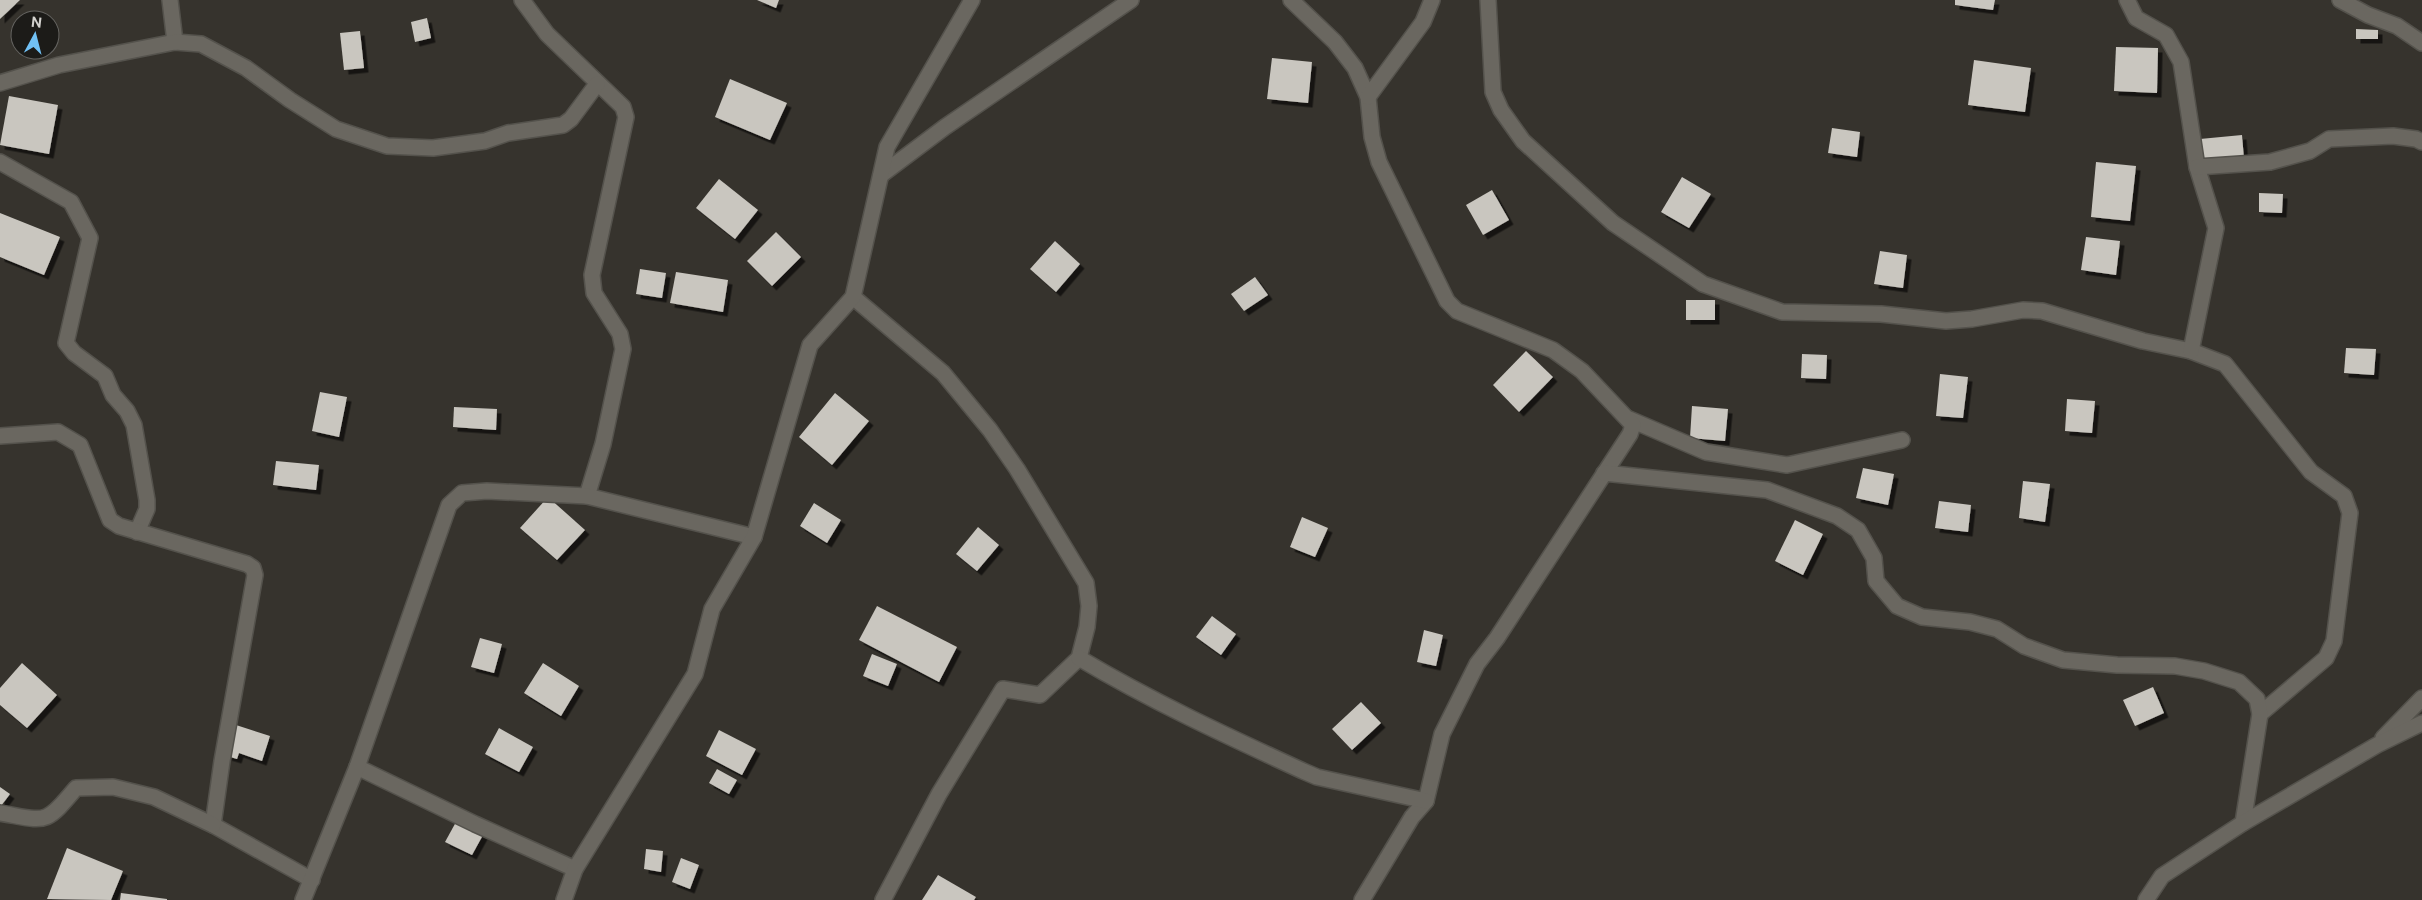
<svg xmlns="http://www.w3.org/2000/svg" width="2422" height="900" viewBox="0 0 2422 900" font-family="'Public Sans',sans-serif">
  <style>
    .building { fill: #c9c6bf; filter: url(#shadow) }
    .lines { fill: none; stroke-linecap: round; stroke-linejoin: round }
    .lane-casing { stroke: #54524c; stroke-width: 18 }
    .street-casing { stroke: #54524c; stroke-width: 18 }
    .lane { stroke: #6a6760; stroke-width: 15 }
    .street { stroke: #6a6760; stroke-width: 15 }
  </style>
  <defs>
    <filter id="shadow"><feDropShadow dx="4.5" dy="4.5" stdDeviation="0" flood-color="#0009"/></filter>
  </defs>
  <rect width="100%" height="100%" fill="#36332d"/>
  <g class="building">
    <polygon points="0,0 20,0 0,19"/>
    <polygon points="757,0 779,0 776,8"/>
    <polygon points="1955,0 1995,0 1993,10 1955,5"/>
    <polygon points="427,18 431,38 415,42 411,22"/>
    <polygon points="2356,29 2378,30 2378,39 2356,39"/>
    <polygon points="360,31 364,68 344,70 340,33"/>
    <polygon points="2116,47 2158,48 2157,93 2114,91"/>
    <polygon points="1272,58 1312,62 1308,103 1267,99"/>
    <polygon points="1974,60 2031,68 2025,112 1968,105"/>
    <polygon points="730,79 787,103 770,140 715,117"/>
    <polygon points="9,96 58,105 49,154 0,145"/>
    <polygon points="1832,128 1860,132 1857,157 1828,153"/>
    <polygon points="2242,135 2244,159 2202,162 2200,139"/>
    <polygon points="2096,162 2136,166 2130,221 2091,217"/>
    <polygon points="1682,177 1711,194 1689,228 1661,212"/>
    <polygon points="719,179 758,210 735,239 696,208"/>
    <polygon points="1492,190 1509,220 1483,235 1466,205"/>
    <polygon points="2259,193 2283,194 2282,213 2259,212"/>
    <polygon points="0,213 60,237 44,275 0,257"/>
    <polygon points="776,232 801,257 772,286 747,261"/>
    <polygon points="2086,237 2120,241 2116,275 2081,270"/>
    <polygon points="1055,241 1080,264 1056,292 1030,269"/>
    <polygon points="1880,251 1907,255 1903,288 1874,284"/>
    <polygon points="640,269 666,273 662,298 636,294"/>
    <polygon points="676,272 728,280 723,312 670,303"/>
    <polygon points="1255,277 1268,295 1244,311 1231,294"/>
    <rect x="1686" y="300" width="29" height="20"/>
    <polygon points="2346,348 2376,349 2374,375 2344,373"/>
    <polygon points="1526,351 1553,377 1519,412 1493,385"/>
    <polygon points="1802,354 1827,355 1826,379 1801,378"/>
    <polygon points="1940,374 1968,377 1963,418 1936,416"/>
    <polygon points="320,392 347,397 339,437 312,431"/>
    <polygon points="835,393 869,421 832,465 799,437"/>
    <polygon points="2067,399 2095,401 2092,433 2065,431"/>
    <polygon points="1692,406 1728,409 1725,441 1690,438"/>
    <polygon points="454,407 497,409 496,430 453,427"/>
    <polygon points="276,461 319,465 316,490 273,485"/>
    <polygon points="1863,468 1894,474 1888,505 1856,498"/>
    <polygon points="2023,481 2050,484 2045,522 2019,518"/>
    <polygon points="548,497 585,530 557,560 520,528"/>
    <polygon points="1939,501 1971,505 1968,532 1935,528"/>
    <polygon points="814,503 841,520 827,543 800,526"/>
    <polygon points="1302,517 1328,528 1315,557 1290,547"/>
    <polygon points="1795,520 1823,534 1803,575 1775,561"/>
    <polygon points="978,527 999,545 977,571 956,554"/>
    <polygon points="877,606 957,647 939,682 859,640"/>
    <polygon points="1212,616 1236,634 1221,655 1196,637"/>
    <polygon points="1424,630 1443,635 1436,666 1417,662"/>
    <polygon points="480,638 502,644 494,673 471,667"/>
    <polygon points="872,654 897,664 888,686 863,676"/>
    <polygon points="22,663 57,695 27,728 0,705 0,688"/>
    <polygon points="543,663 579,686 561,716 524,693"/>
    <polygon points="2153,687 2164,713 2135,726 2123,700"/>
    <polygon points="1361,702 1381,723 1352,750 1332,729"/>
    <polygon points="236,725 270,736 262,761 239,753 237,759 227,756"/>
    <polygon points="499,728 533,747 519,772 485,754"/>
    <polygon points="719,730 756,749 742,775 706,756"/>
    <polygon points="717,769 737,780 729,794 709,783"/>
    <polygon points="0,787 10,794 1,806 0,805"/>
    <polygon points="456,822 483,835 472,855 445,842"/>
    <polygon points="67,848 123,871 111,900 47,899"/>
    <polygon points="646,849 663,851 661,872 644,869"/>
    <polygon points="681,858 699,865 690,889 672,882"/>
    <polygon points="938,875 976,897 974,900 922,900"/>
    <polygon points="121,893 167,899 167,900 120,900"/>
  </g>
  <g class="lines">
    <defs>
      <polyline id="lane" points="1629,419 1706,452 1787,465 1902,440"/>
      <g id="street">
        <polyline points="170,0 175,42"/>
        <polyline points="522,0 547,34 623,107 626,117 592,275 594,293 620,334 623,349 603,444 587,496"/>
        <polyline points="1291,0 1335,42 1355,68 1368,97 1372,137 1379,162 1447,301 1457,311 1553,350 1582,371 1633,425 1630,434 1497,638 1477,664 1442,734 1426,801 1412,817 1362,900"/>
        <polyline points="1488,0 1493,92 1501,110 1523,141 1613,223 1703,284 1782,312 1881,314 1946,321 1972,319 2023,310 2042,311 2143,341 2191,351 2225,364 2311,472 2344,496 2350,513 2334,641 2326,658 2260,714"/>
        <polyline points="2127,0 2136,18 2166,35 2181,62 2197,167 2216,228 2191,351"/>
        <polyline points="2340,0 2368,15 2397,26 2422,43"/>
        <polyline points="0,83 59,65 175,42 201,44 246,68 290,100 336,129 387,146 433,148 485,141 508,133 563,125 571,119 597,84"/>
        <polyline points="1368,97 1423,22 1432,0"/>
        <polyline points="0,162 71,202 90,238 66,343 74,353 105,376 113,395 127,411 134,425 147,500 147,509 137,532"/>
        <polyline points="2197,167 2270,162 2310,151 2329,139 2393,136 2416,139 2422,142"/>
        <polyline points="881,175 945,127 1131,0"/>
        <polyline points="853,297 943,373 990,430 1017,469 1086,583 1089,606 1087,627 1079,658 1040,695 1003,689 939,794 883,900"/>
        <polyline points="0,436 58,432 80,445 110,520 119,526 247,564 253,568 255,575 222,761 213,825 312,880"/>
        <polyline points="1604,473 1767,490 1837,516 1858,530 1874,558 1876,581 1897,606 1922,617 1970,622 1997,629 2024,646 2063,660 2117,665 2175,666 2204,671 2239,682 2257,699 2260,714 2243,823"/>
        <path d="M1079,658C1151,701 1227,736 1303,771L1317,777L1426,801"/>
        <polyline points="2383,738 2422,698"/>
        <polyline points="357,767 475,824 575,869"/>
        <path d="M0,813C47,821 44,826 76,788L113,787L154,797L213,825"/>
        <polyline points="303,900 357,767 449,505 462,493 487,491 587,496 754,537"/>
        <polyline points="564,900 575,869 695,674 712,609 754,537 810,345 853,297 887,147 972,0"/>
        <polyline points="2146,900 2162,876 2243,823 2377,745 2422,723"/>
      </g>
    </defs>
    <use href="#lane" class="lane-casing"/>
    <use href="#street" class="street-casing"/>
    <use href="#lane" class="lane"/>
    <use href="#street" class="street"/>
  </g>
  <g transform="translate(35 35) rotate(7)"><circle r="24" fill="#1c1b18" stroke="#656461"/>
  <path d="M0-4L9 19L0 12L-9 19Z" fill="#71c1f5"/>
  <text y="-8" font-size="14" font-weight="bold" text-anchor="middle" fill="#d3d2ce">N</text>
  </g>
</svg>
